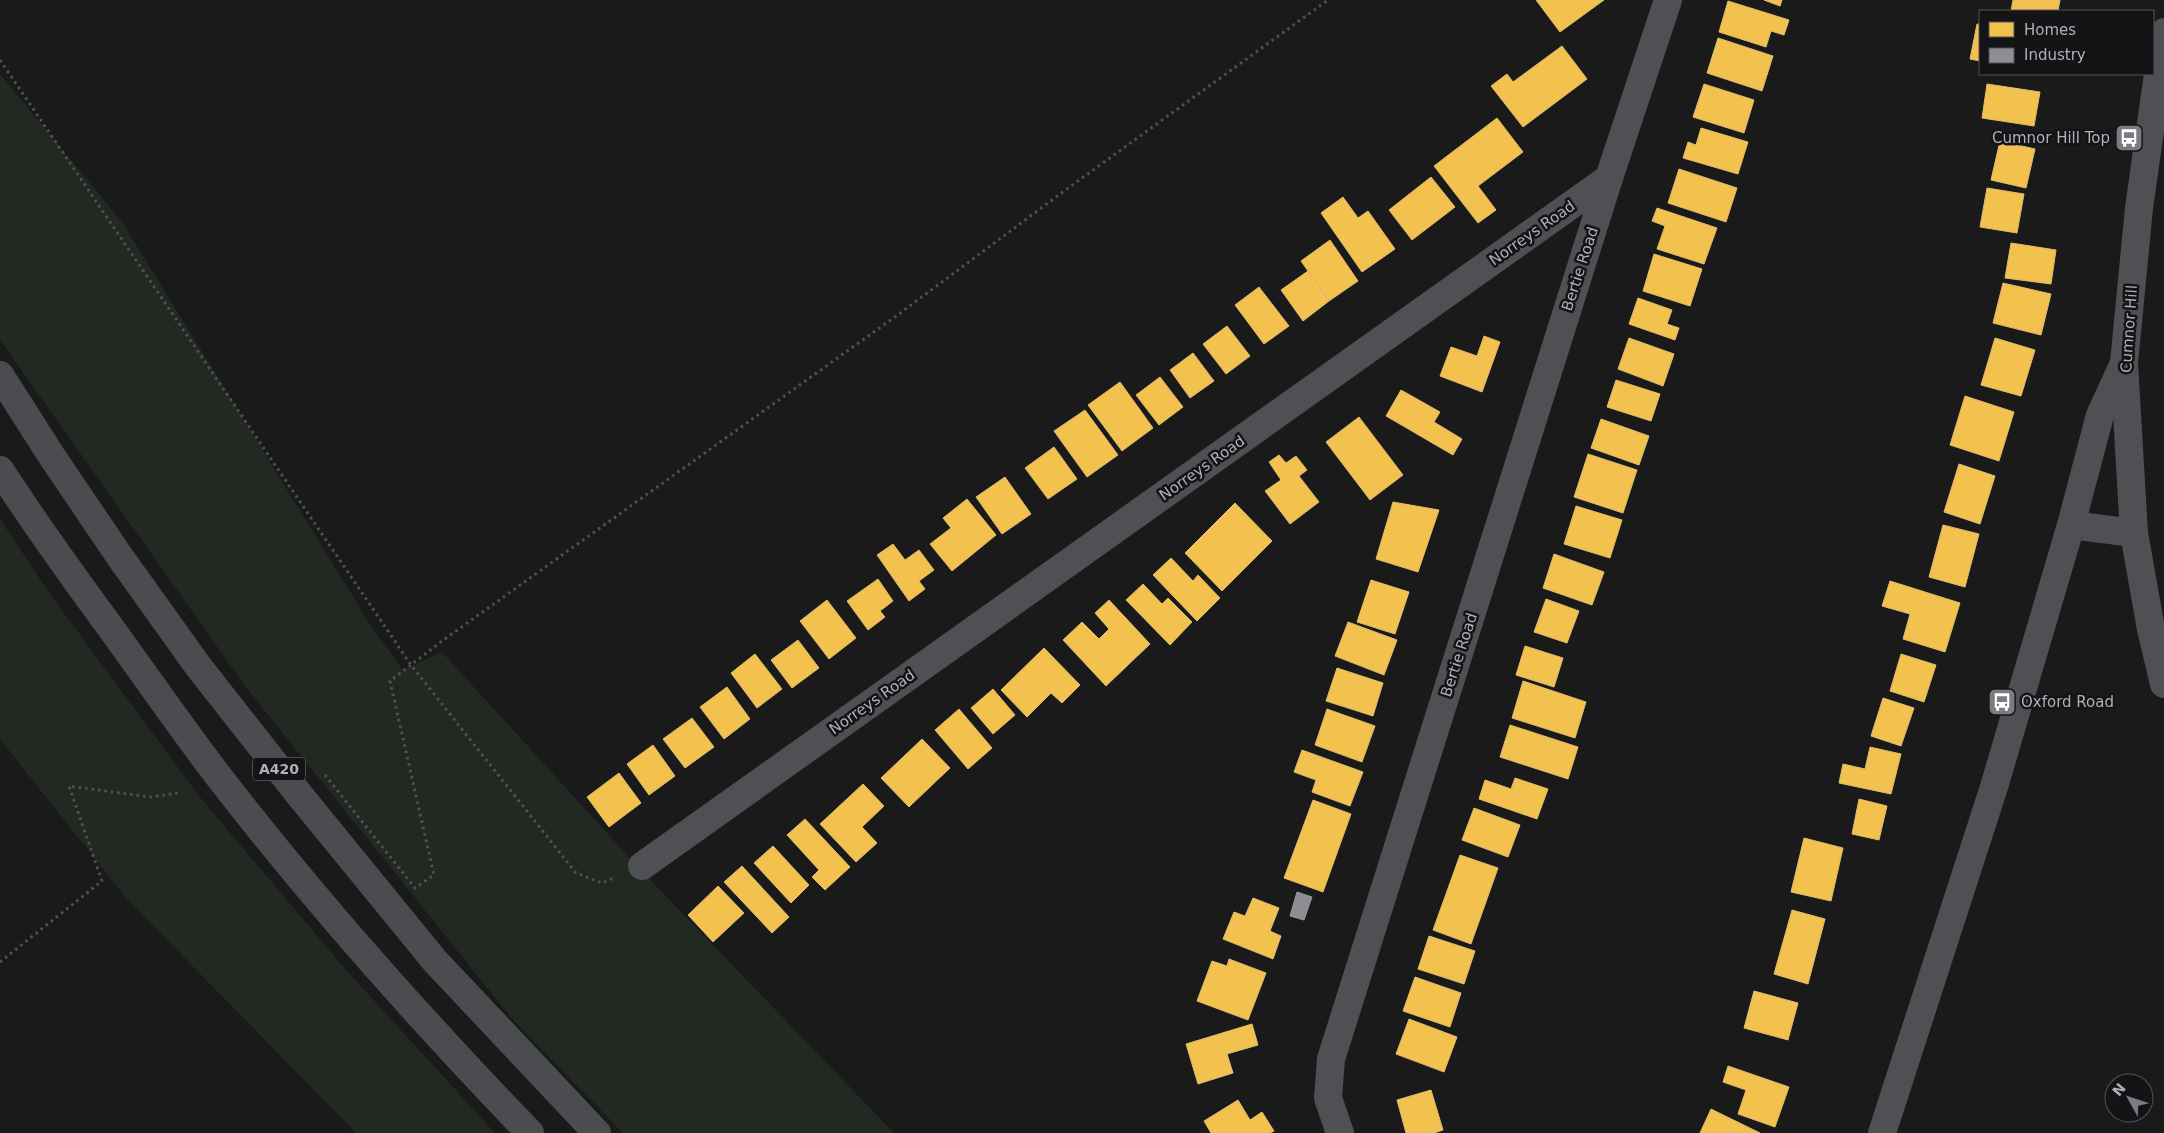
<svg xmlns="http://www.w3.org/2000/svg" width="2164" height="1133" viewBox="0 0 2164 1133" font-family="'DejaVu Sans',sans-serif">
  <style>
    .green { fill: #222922 }
    .homes { fill: #f2c14e; stroke: #ddbc6e }
    .industry { fill: #8d8d92; stroke: #96989e }
    .lines { fill: none; stroke-linecap: round; stroke-linejoin: round }
    .path { stroke: #505154; stroke-width: 3; stroke-dasharray: 2.5 4; stroke-linecap: butt }
    .minor { stroke: #4e5053; stroke-width: 28 }
    .highway { stroke: #4b4c4f; stroke-width: 28 }
    .labels { text-anchor: middle; stroke-width: 5; stroke-linejoin: round; paint-order: stroke }
    .shield { fill: #141416; stroke: #7e8388; stroke-width: 1 }
    .shield-label { font-size: 14px; font-weight: bold; fill: #acb2b9 }
    .poi-label { font-size: 15px; fill: #acb2b9; stroke: #141416; text-anchor: end }
    .street-label { font-size: 15px; fill: #acb2b9; stroke: #141416 }
  </style>
  <rect width="100%" height="100%" fill="#1a1a1a"/>
  <g class="green">
    <polygon points="0,74 122,222 373,629 403,670 442,652 637,866 894,1133 623,1133 513,1020 245,686 0,340"/>
    <polygon points="0,519 47,590 199,796 346,970 495,1133 356,1133 126,898 0,739"/>
  </g>
  <g class="homes">
    <polygon points="1536,0 1604,0 1560,32"/>
    <polygon points="1764,0 1782,0 1780,6"/>
    <polygon points="2013,0 2060,0 2058,11 2011,11"/>
    <polygon points="1728,1 1789,20 1784,35 1771,31 1766,47 1719,32"/>
    <polygon points="1977,24 1980,24 1980,61 1970,59"/>
    <polygon points="1718,38 1773,56 1762,91 1707,73"/>
    <polygon points="1562,46 1587,79 1523,127 1491,86 1507,74 1513,82"/>
    <polygon points="1704,84 1754,100 1744,133 1693,117"/>
    <polygon points="1987,84 2040,92 2034,126 1982,118"/>
    <polygon points="1497,118 1523,152 1478,186 1496,210 1478,223 1434,166"/>
    <polygon points="1701,128 1748,142 1738,174 1683,158 1688,142 1696,145"/>
    <polygon points="2000,141 2035,149 2026,188 1991,180"/>
    <polygon points="1679,169 1737,188 1726,222 1668,203"/>
    <polygon points="1431,177 1455,207 1412,240 1389,210"/>
    <polygon points="1987,188 2024,194 2017,233 1980,227"/>
    <polygon points="1343,197 1358,218 1368,211 1395,249 1362,272 1321,213"/>
    <polygon points="1657,208 1717,228 1704,264 1657,249 1665,226 1652,221"/>
    <polygon points="1330,240 1358,281 1329,301 1301,261"/>
    <polygon points="2011,243 2056,250 2051,284 2005,278"/>
    <polygon points="1654,254 1702,269 1690,306 1643,291"/>
    <polygon points="1308,271 1329,301 1303,321 1281,290"/>
    <polygon points="2003,283 2051,294 2041,335 1993,323"/>
    <polygon points="1259,287 1289,326 1264,344 1235,305"/>
    <polygon points="1638,298 1672,310 1667,324 1679,328 1675,340 1629,324"/>
    <polygon points="1227,326 1250,356 1226,374 1203,344"/>
    <polygon points="1484,336 1500,342 1482,392 1440,376 1451,347 1477,356"/>
    <polygon points="1629,338 1674,354 1663,386 1618,369"/>
    <polygon points="1995,338 2035,350 2021,396 1981,385"/>
    <polygon points="1193,353 1214,381 1190,398 1170,370"/>
    <polygon points="1160,377 1183,407 1159,425 1136,395"/>
    <polygon points="1616,380 1660,394 1651,421 1607,407"/>
    <polygon points="1120,382 1153,428 1122,451 1088,405"/>
    <polygon points="1401,390 1440,412 1434,422 1462,439 1453,455 1386,416"/>
    <polygon points="1965,396 2014,412 1999,461 1950,445"/>
    <polygon points="1085,410 1118,455 1087,477 1054,431"/>
    <polygon points="1359,417 1403,475 1370,500 1326,442"/>
    <polygon points="1601,419 1649,436 1639,465 1591,448"/>
    <polygon points="1054,447 1077,479 1048,499 1025,468"/>
    <polygon points="1588,454 1637,470 1623,513 1574,497"/>
    <polygon points="1279,455 1286,463 1296,456 1307,470 1299,476 1319,502 1290,524 1265,491 1281,480 1269,462"/>
    <polygon points="1959,464 1995,476 1980,524 1944,512"/>
    <polygon points="1005,477 1031,514 1002,534 976,497"/>
    <polygon points="967,499 996,535 952,571 930,544 951,528 943,518"/>
    <polygon points="1393,502 1439,510 1418,572 1376,559"/>
    <polygon points="1235,503 1272,541 1222,591 1185,553"/>
    <polygon points="1576,506 1622,520 1610,558 1564,544"/>
    <polygon points="1943,525 1979,534 1965,587 1929,577"/>
    <polygon points="893,544 905,560 919,550 934,570 919,581 925,589 909,601 877,555"/>
    <polygon points="1554,554 1604,572 1592,605 1543,588"/>
    <polygon points="1171,558 1193,581 1198,575 1220,598 1197,621 1153,575"/>
    <polygon points="878,579 893,601 880,611 885,617 868,630 847,601"/>
    <polygon points="1371,580 1409,592 1395,634 1357,622"/>
    <polygon points="1890,581 1960,603 1945,652 1903,639 1910,614 1882,606"/>
    <polygon points="1143,584 1162,604 1168,598 1192,622 1170,645 1126,600"/>
    <polygon points="1546,599 1579,611 1567,643 1534,632"/>
    <polygon points="827,600 856,638 829,659 800,621"/>
    <polygon points="1109,600 1150,644 1106,686 1063,640 1082,622 1099,639 1109,629 1095,613"/>
    <polygon points="1348,622 1397,640 1384,675 1335,656"/>
    <polygon points="798,640 819,668 792,688 771,660"/>
    <polygon points="1525,646 1563,658 1554,687 1516,675"/>
    <polygon points="1044,648 1080,685 1062,703 1051,693 1027,717 1001,690"/>
    <polygon points="755,654 782,689 757,708 731,673"/>
    <polygon points="1901,654 1936,665 1924,702 1890,691"/>
    <polygon points="1337,668 1383,683 1373,716 1326,701"/>
    <polygon points="1523,681 1586,702 1575,738 1512,718"/>
    <polygon points="727,687 750,719 724,739 700,707"/>
    <polygon points="993,689 1015,715 993,734 971,708"/>
    <polygon points="1883,698 1914,708 1901,746 1871,736"/>
    <polygon points="959,709 992,748 968,769 935,730"/>
    <polygon points="1327,709 1375,726 1362,762 1315,745"/>
    <polygon points="692,718 714,747 685,768 663,739"/>
    <polygon points="1510,725 1578,747 1568,779 1500,757"/>
    <polygon points="922,739 950,768 909,807 881,778"/>
    <polygon points="653,745 675,776 649,795 627,764"/>
    <polygon points="1870,747 1901,754 1891,794 1839,783 1843,764 1865,769"/>
    <polygon points="1302,750 1363,772 1350,806 1312,792 1316,780 1294,772"/>
    <polygon points="619,773 641,803 609,827 587,797"/>
    <polygon points="1515,778 1548,789 1537,819 1479,799 1485,780 1511,789"/>
    <polygon points="863,784 884,806 862,827 877,843 856,862 820,824"/>
    <polygon points="1859,799 1887,806 1879,840 1852,834"/>
    <polygon points="1313,800 1351,814 1323,892 1284,878"/>
    <polygon points="1474,808 1520,825 1508,857 1462,840"/>
    <polygon points="805,819 850,867 825,890 812,877 819,870 787,835"/>
    <polygon points="1804,838 1843,848 1831,901 1791,892"/>
    <polygon points="773,846 809,885 791,903 754,863"/>
    <polygon points="1460,855 1498,868 1471,944 1433,930"/>
    <polygon points="742,866 789,917 772,933 724,882"/>
    <polygon points="718,886 744,913 713,942 688,915"/>
    <polygon points="1253,898 1279,908 1270,931 1281,936 1273,959 1223,939 1234,912 1245,916"/>
    <polygon points="1792,910 1825,919 1808,984 1774,974"/>
    <polygon points="1429,936 1475,951 1464,984 1418,969"/>
    <polygon points="1229,959 1266,973 1248,1020 1197,1001 1212,961 1227,966"/>
    <polygon points="1415,977 1461,993 1450,1027 1403,1011"/>
    <polygon points="1754,991 1798,1003 1788,1040 1744,1028"/>
    <polygon points="1409,1019 1457,1037 1444,1072 1396,1054"/>
    <polygon points="1252,1024 1258,1045 1227,1054 1233,1073 1198,1084 1186,1044"/>
    <polygon points="1728,1066 1789,1087 1775,1127 1738,1114 1746,1090 1723,1082"/>
    <polygon points="1431,1090 1443,1130 1434,1133 1406,1133 1397,1100"/>
    <polygon points="1238,1100 1250,1120 1262,1112 1274,1131 1270,1133 1211,1133 1204,1121"/>
    <polygon points="1711,1109 1760,1133 1700,1133"/>
  </g>
  <polygon class="industry" points="1297,892 1312,897 1304,920 1290,916"/>
  <g class="lines">
    <g class="path">
      <polyline points="0,60 411,665 576,873 602,883 616,877"/>
      <polyline points="325,775 415,888 434,875 390,681 442,641 899,314 1060,194 1328,0"/>
      <polyline points="0,962 102,881 69,786 150,797 178,793"/>
    </g>
    <g class="minor">
      <polyline points="2164,32 2139,208 2124,363 2134,533 2151,629 2164,684"/>
      <polyline points="2071,525 2134,533"/>
      <polyline points="642,866 1609,178"/>
      <polyline points="1340,1133 1328,1098 1331,1059 1609,178 1668,0"/>
      <polyline points="1882,1133 1994,787 2071,525 2100,415 2124,363"/>
    </g>
    <g class="highway">
      <polyline points="0,375 51,455 120,557 198,666 297,792 435,961 597,1133"/>
      <path d="M0,470C36,525 74,578 113,631C147,678 180,726 216,773C313,899 419,1018 530,1133"/>
    </g>
  </g>
  <defs>
    <symbol id="bus-square" viewBox="-11 -11 22 22"><rect x="-9" y="-9" width="18" height="18" rx="4" fill="#797d81" stroke="#141416"/><path d="M-5-6H5V4H4V6H2V4H-2V6H-4V4H-5ZM-3.5-4V0h7V-4ZM-3.5 1.2v1.5H-2V1.2ZM2 1.2v1.5H3.5V1.2Z" fill="#fff"/></symbol>
  </defs>
  <g fill-rule="evenodd">
    <use href="#bus-square" x="2113" y="122" width="32" height="32"/>
    <use href="#bus-square" x="1986" y="686" width="32" height="32"/>
  </g>
  <g class="labels">
    <rect class="shield" x="253" y="757.5" width="52" height="23" rx="4"/>
    <g class="shield-label">
      <text x="279" y="774">A420</text>
    </g>
    <g class="poi-label">
      <text x="2110" y="143">Cumnor Hill Top</text>
      <text x="2021" y="707" text-anchor="start">Oxford Road</text>
    </g>
    <g class="street-label">
      <text transform="translate(1532 233) rotate(-35)" y="5">Norreys Road</text>
      <text transform="translate(1580 269) rotate(-72)" y="5">Bertie Road</text>
      <text transform="translate(2129 329) rotate(-86)" y="5">Cumnor Hill</text>
      <text transform="translate(1202 468) rotate(-35)" y="5">Norreys Road</text>
      <text transform="translate(1459 655) rotate(-72)" y="5">Bertie Road</text>
      <text transform="translate(872 702) rotate(-35)" y="5">Norreys Road</text>
    </g>
  </g>
  <rect x="1979" y="10" width="175" height="65" fill="#141416" stroke="#515357"/>
  <rect x="1989" y="22" width="25" height="15" fill="#f2c14e" stroke="#515357"/>
  <text x="2024" y="35" font-size="15" fill="#acb2b9">Homes</text>
  <rect x="1989" y="48" width="25" height="15" fill="#8d8d92" stroke="#515357"/>
  <text x="2024" y="60" font-size="15" fill="#acb2b9">Industry</text>
  <g transform="translate(2129 1098) rotate(310)"><circle r="24" fill="#141416" stroke="#515357"/>
  <path d="M0-4L9 19L0 12L-9 19Z" fill="#797d81"/>
  <text y="-8" font-size="14" font-weight="bold" text-anchor="middle" fill="#acb2b9">N</text>
  </g>
</svg>
